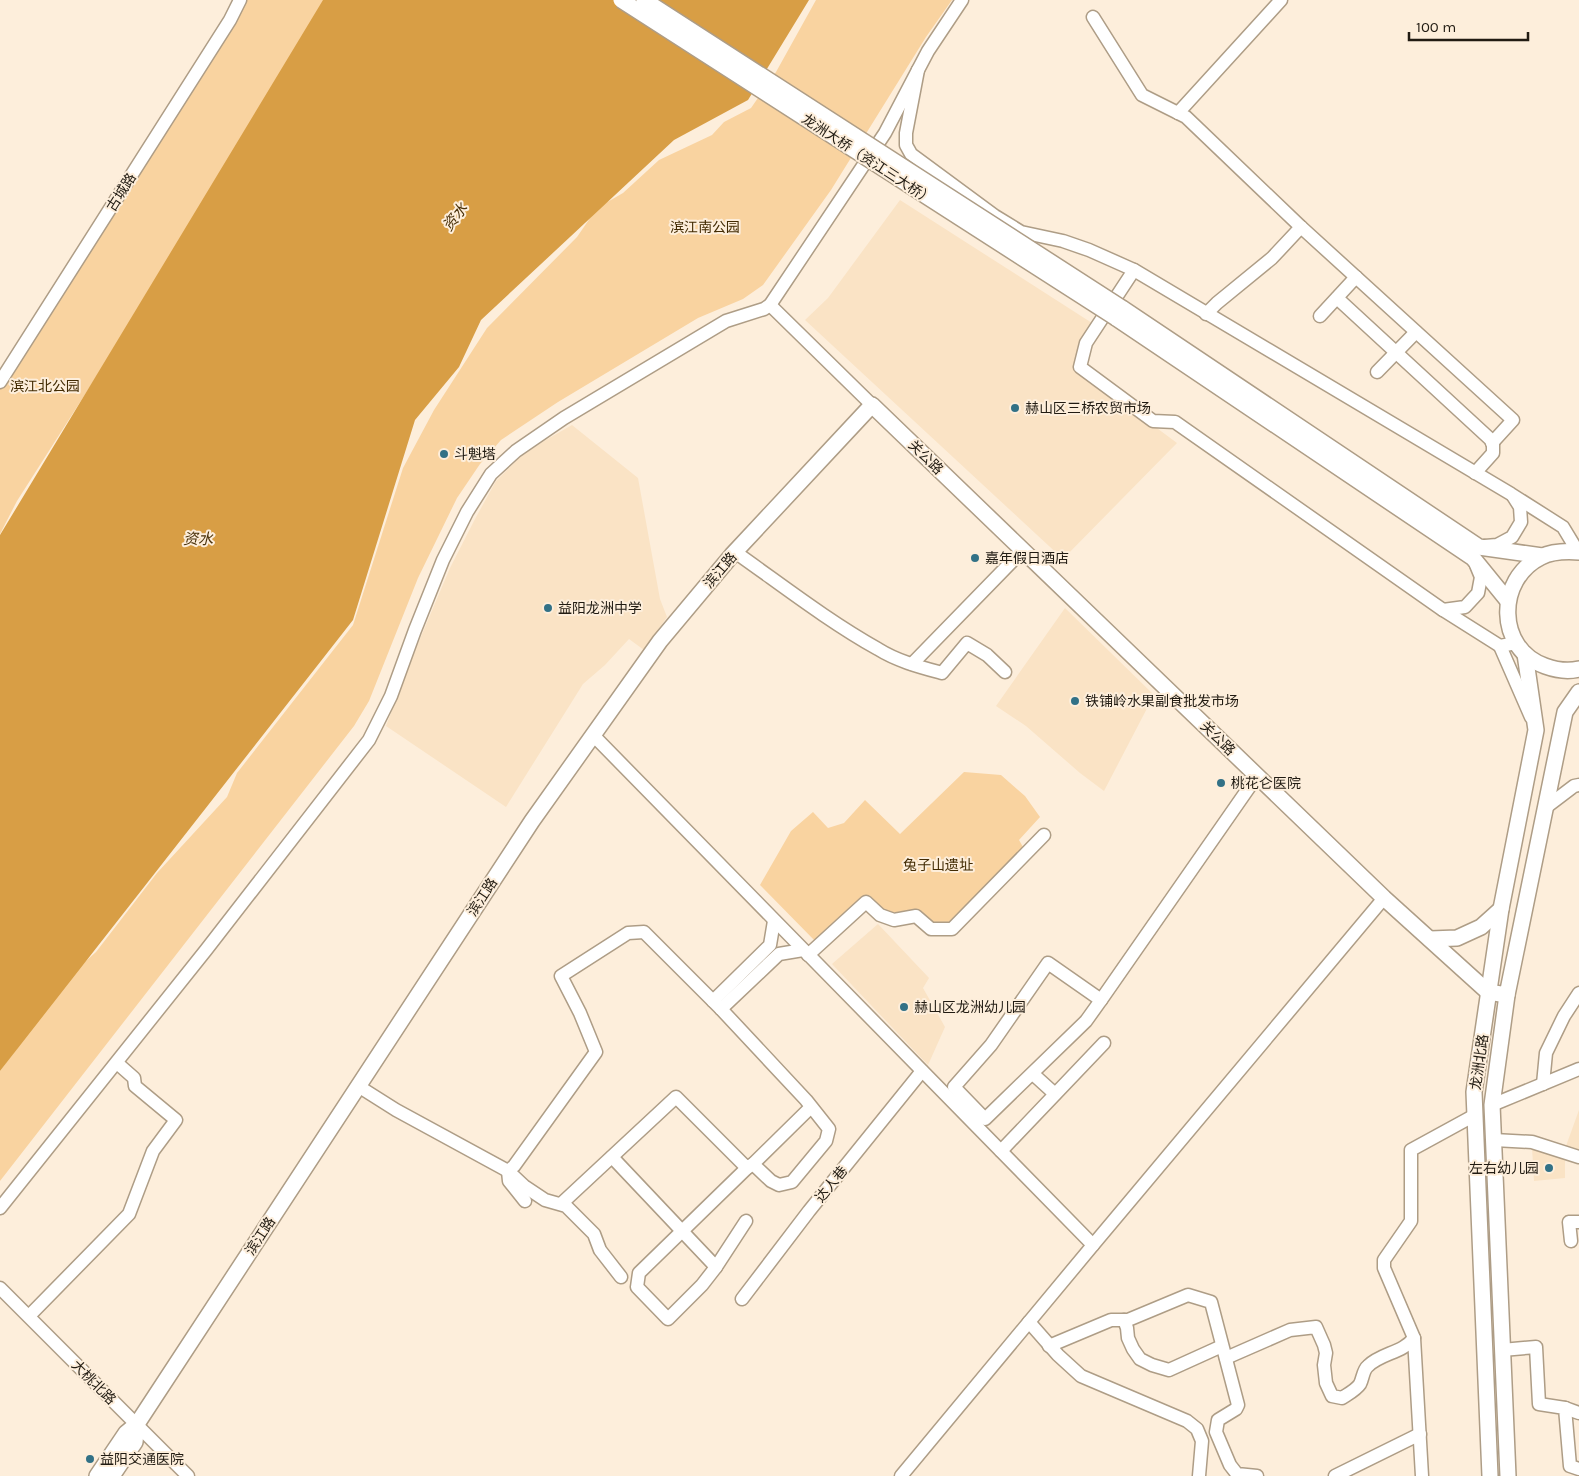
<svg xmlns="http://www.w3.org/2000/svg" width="1579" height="1476" viewBox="0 0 1579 1476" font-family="Karla,'Noto Sans SC',sans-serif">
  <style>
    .built { fill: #fae3c5 }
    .green { fill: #f9d3a0 }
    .water { fill: #d89e45 }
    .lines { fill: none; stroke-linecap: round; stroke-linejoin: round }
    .minor-casing { stroke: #ae9d86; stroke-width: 15 }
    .major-casing { stroke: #ae9d86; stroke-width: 18 }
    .minor { stroke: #fff; stroke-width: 12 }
    .major { stroke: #fff; stroke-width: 15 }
    .major-bridge-casing { stroke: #ae9d86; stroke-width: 18; stroke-linecap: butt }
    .major-bridge { stroke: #fff; stroke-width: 15 }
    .poi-dot { fill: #327186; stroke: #fdeedb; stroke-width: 2 }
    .labels { text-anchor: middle; stroke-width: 4; stroke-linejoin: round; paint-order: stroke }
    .street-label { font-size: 14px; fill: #211b12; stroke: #fdeedb }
    .park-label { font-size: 14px; fill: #422b03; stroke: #fdeedb }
    .poi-label { font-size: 14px; fill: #211b12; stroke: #fdeedb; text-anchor: start }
    .water-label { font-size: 15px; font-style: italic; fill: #49310a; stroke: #fdeedb }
  </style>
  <rect width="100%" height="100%" fill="#fdeedb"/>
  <g class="built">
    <polygon points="900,200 1092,323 1079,343 1084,374 1177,443 1063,559 805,320 828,298"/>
    <polygon points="572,425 638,478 660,599 667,617 644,650 629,639 605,665 583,684 506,807 386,726 411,660 450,568 475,519 496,481 519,458 544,441"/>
    <polygon points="1065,608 1154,695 1104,791 1080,773 1026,726 996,706"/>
    <polygon points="878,924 929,978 923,988 945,1027 928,1065 832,964"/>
    <polygon points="1579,1110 1579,1150 1566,1146"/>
    <polygon points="1532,1148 1565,1158 1565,1178 1534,1181"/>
  </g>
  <g class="green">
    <polygon points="246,0 325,0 202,211 17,501 0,534 0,386"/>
    <polygon points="816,0 952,0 926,37 831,190 763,285 743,299 698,318 558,402 501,440 480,464 457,498 418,578 369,701 354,726 0,1181 0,1071 77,969 96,952 157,873 227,797 237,773 353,625 403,468 434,410 487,328 577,237 597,208 623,193 659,160 712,135 724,122 751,108 776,72"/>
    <polygon points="964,772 1001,775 1025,796 1040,817 1019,840 1023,847 949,923 931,922 917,910 887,913 869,895 817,943 760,885 791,831 813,812 828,828 844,823 865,800 900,834"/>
  </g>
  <polygon class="water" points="323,0 809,0 748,100 674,140 481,320 459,367 415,420 353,620 0,1071 0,535"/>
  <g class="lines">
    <defs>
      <g id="minor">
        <polyline points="962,0 928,51 918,70 906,133 906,145 911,154 995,216 1021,232 1063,241 1089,250 1134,270 1511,494 1563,527 1578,552"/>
        <polyline points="1093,17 1142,95 1186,117 1301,227 1513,420 1492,443"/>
        <polyline points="1178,113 1281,0"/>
        <polyline points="1134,270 1086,343 1080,367 1153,421 1175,422 1443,610 1500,646 1516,643"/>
        <polyline points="1337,298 1490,439 1493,444 1493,453 1475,473"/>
        <polyline points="770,305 872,405"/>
        <polyline points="1206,314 1217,303 1272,258 1301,227"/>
        <polyline points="1320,316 1356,277"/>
        <polyline points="1377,372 1416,332"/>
        <polyline points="0,382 230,20 240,0"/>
        <polyline points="1485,546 1497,545 1512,537 1521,522 1520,507 1513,496"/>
        <path d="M735,552C782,585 828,621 878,649C897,661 920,667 942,673L967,643L987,655L1005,672"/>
        <polyline points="1443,610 1465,607 1478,593 1481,577 1476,565"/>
        <polyline points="1500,646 1531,717"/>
        <polyline points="912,664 1023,550"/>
        <polyline points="593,735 1093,1245"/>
        <polyline points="1545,808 1574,786 1579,785"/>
        <polyline points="808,955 866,902 880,915 894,920 916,916 931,929 952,929 1044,835"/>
        <polygon points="1048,963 1101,1000 1086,1021 985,1119 954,1087 991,1045"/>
        <polyline points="1101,1000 1257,776"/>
        <polyline points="713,1001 770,945 774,921"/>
        <polyline points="721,1009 779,954 803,950"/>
        <polyline points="1033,1074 1055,1094"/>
        <polyline points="1543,1084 1546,1053 1564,1016 1579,993"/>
        <polyline points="358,1086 396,1110 508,1171 524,1186 545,1200 566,1206 594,1234 600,1250 621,1277"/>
        <polyline points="1492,1105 1579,1069"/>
        <polyline points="1494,1140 1532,1142 1579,1157"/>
        <polyline points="1001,1151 1104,1043"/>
        <polyline points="612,1157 716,1267 746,1221"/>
        <polyline points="525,1201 509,1181 508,1171 514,1166 596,1052 580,1013 561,976 628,933 644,932 721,1009 806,1100 829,1129 826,1141 792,1182 779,1185 771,1181 753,1164 811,1107"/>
        <polyline points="561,1204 676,1097 747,1168 753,1164"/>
        <polyline points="0,1208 206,950 369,740 391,696 415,630 443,560 467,512 491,474 516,451 564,418 726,321 764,309 770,305 885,133 918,70"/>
        <polyline points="1571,1241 1569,1222 1579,1222"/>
        <polyline points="716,1267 702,1285 668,1319 637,1287 639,1273 747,1168"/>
        <polyline points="0,1288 188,1476"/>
        <polyline points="742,1299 809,1211 922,1071"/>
        <polyline points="29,1316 129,1214 153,1151 176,1120 135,1086 134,1078 117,1063"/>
        <polyline points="1124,1320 1127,1328 1128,1338 1133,1349 1140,1359 1152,1365 1169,1370 1222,1346"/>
        <polyline points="1029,1322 1058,1355 1081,1376 1187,1421 1197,1429 1202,1441 1199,1476"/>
        <polyline points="1049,1346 1111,1320 1128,1320 1188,1295 1211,1302 1238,1405 1236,1409 1218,1420 1216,1432 1230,1465 1237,1474 1257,1476"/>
        <polyline points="1502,1350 1536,1347 1539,1404 1565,1408 1570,1466 1579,1469"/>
        <path d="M1226,1358L1290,1330L1316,1327L1324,1345L1326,1353L1324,1365L1326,1383L1332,1396L1342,1398C1348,1394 1356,1390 1360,1384C1363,1378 1363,1370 1368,1366C1381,1353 1403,1353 1414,1338"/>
        <polyline points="1565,1408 1579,1413"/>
        <polyline points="901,1476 1093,1245 1384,898"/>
        <polyline points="1335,1476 1420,1434"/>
        <polyline points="1422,1476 1414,1338 1384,1268 1384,1260 1411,1221 1411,1150 1475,1115"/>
      </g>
      <g id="major">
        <polyline points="1122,308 1479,547 1542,556"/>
        <polyline points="1116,318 1473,558 1508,601"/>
        <path d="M1579,552C1566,551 1553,551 1541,557C1496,579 1496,649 1545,666C1556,670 1567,672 1579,669"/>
        <polyline points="1430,939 1457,938 1481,927 1501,909"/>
        <polyline points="137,1424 532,821 660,641 732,555 872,405 1384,898 1488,992 1507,995"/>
        <polyline points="97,1476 126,1433 137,1424 135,1442 112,1476"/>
        <polyline points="1490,1476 1474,1092 1501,909 1536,730 1525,654"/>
        <polyline points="1508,1476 1492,1105 1507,995 1565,712 1579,692"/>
      </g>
    </defs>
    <use href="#minor" class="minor-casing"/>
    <use href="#major" class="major-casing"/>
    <use href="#minor" class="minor"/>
    <use href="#major" class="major"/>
    <defs>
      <g id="major-bridge">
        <polyline points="621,0 1116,318"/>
        <polyline points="644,0 1122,308"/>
      </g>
    </defs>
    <use href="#major-bridge" class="major-bridge-casing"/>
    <use href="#major-bridge" class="major-bridge"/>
  </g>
  <g class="poi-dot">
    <circle cx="1015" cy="408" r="5"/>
    <circle cx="444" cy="454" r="5"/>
    <circle cx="975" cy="558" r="5"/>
    <circle cx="548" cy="608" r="5"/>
    <circle cx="1075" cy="701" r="5"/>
    <circle cx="1221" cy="783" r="5"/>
    <circle cx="904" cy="1007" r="5"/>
    <circle cx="1549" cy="1168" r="5"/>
    <circle cx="90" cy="1459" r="5"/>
  </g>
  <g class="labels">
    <g class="street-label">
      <text transform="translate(868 159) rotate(33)" y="5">龙洲大桥（资江三大桥）</text>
      <text transform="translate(121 192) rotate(-58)" y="5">古城路</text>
      <text transform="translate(926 457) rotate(44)" y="5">关公路</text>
      <text transform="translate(720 570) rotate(-49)" y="5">滨江路</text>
      <text transform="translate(1218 738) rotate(44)" y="5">关公路</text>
      <text transform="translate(482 897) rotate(-57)" y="5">滨江路</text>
      <text transform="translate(1479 1062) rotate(-82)" y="5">龙洲北路</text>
      <text transform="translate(831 1184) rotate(-51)" y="5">达人巷</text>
      <text transform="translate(260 1236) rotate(-57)" y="5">滨江路</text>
      <text transform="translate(94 1382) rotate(45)" y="5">大桃北路</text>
    </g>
    <g class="park-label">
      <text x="705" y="232">滨江南公园</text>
      <text x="45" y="391">滨江北公园</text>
      <text x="938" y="870">兔子山遗址</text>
    </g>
    <g class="poi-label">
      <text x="1025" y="413">赫山区三桥农贸市场</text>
      <text x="454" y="459">斗魁塔</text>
      <text x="985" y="563">嘉年假日酒店</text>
      <text x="558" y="613">益阳龙洲中学</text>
      <text x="1085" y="706">铁铺岭水果副食批发市场</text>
      <text x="1231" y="788">桃花仑医院</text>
      <text x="914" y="1012">赫山区龙洲幼儿园</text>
      <text x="1539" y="1173" text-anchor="end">左右幼儿园</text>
      <text x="100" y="1464">益阳交通医院</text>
    </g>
    <g class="water-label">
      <text transform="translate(455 217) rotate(-52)" y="5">资水</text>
      <text x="198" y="544">资水</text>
    </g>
  </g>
  <path d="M1409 32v8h119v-8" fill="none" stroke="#211b12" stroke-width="2.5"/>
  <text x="1416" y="32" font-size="15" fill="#211b12" stroke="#fdeedb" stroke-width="4" paint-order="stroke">100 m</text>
</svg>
